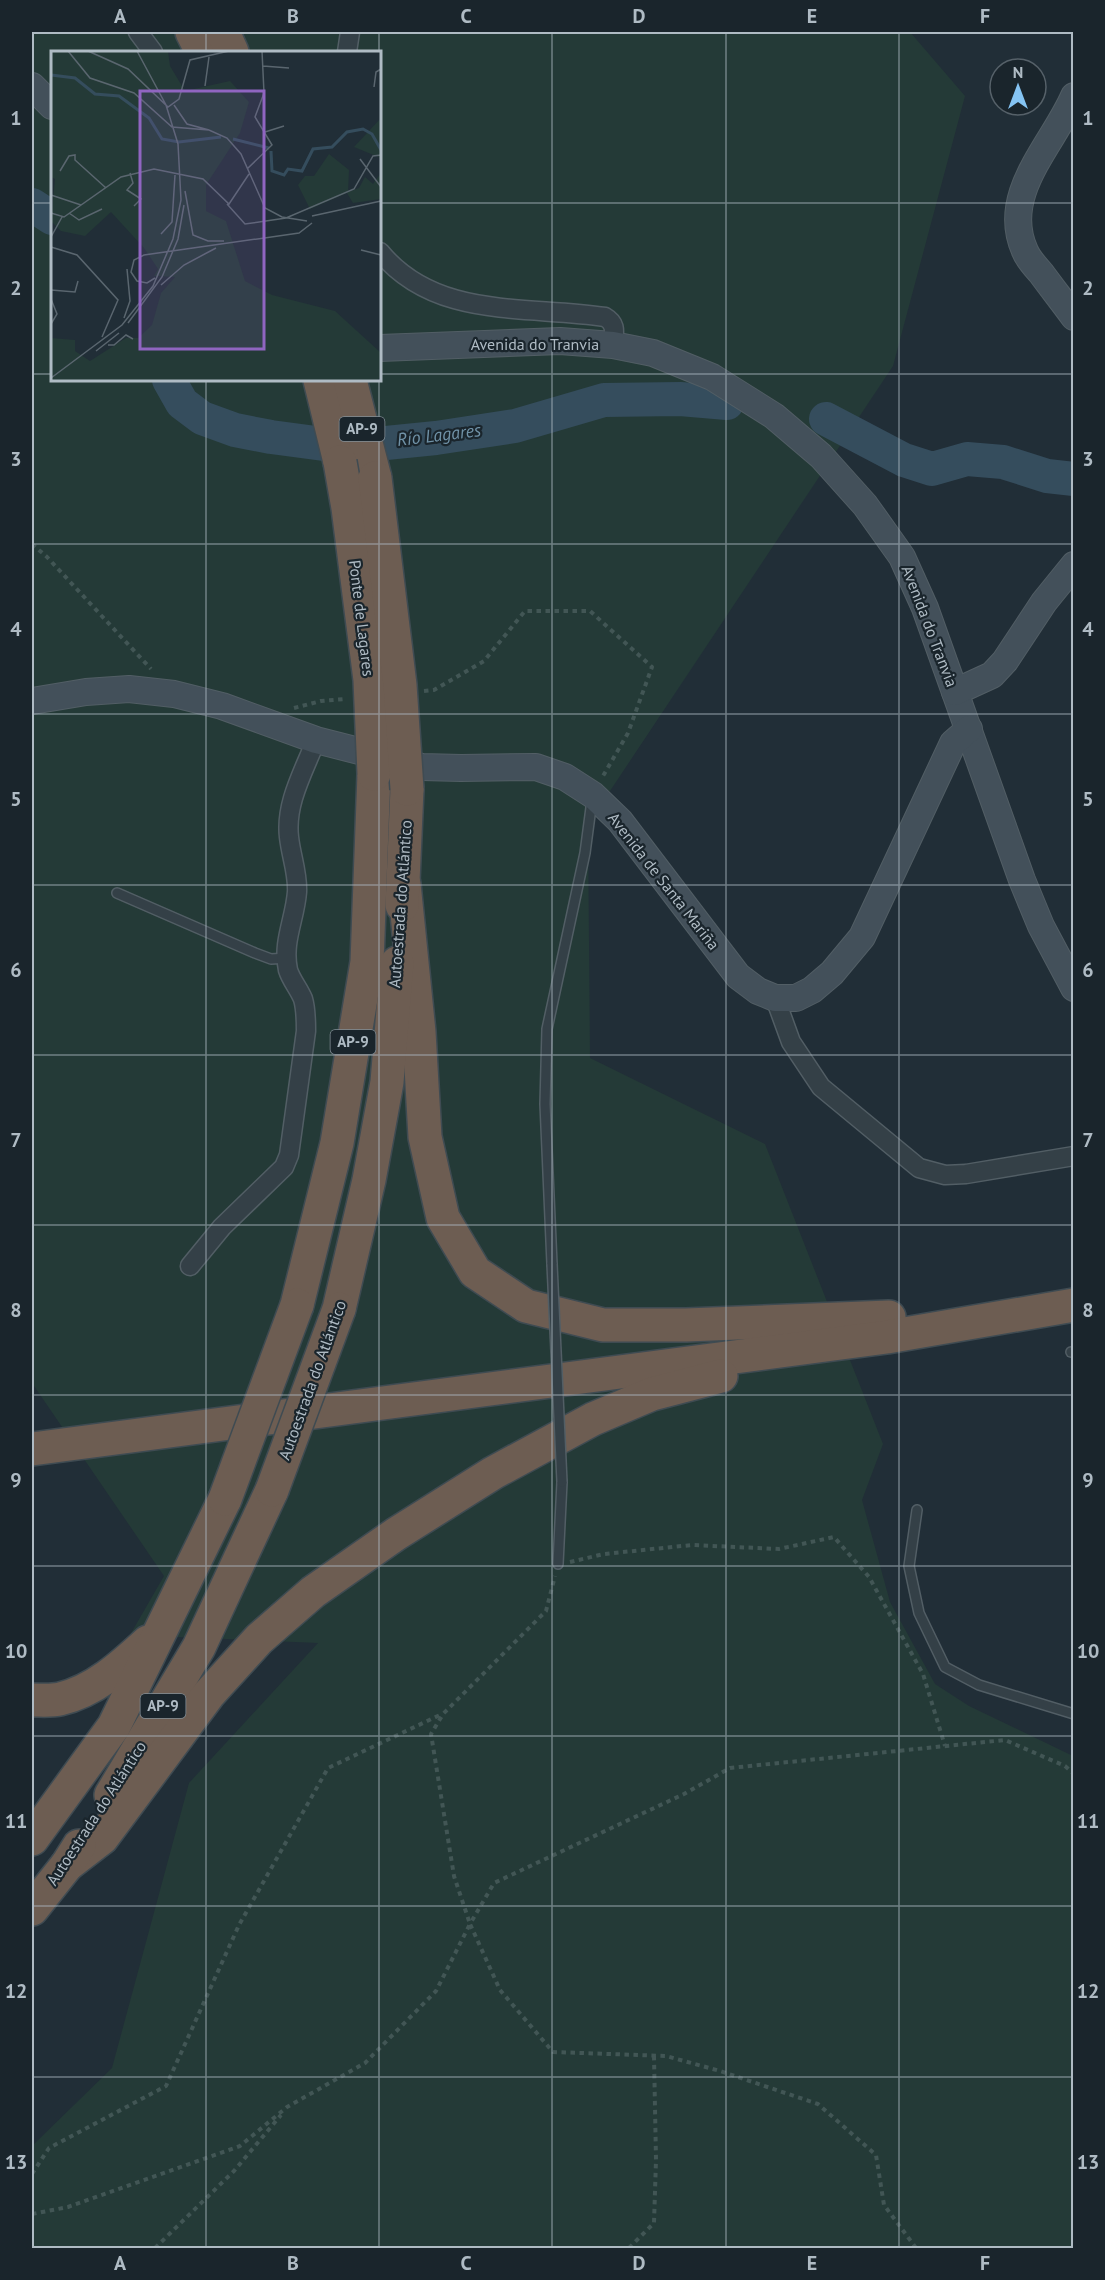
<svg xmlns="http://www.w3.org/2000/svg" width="1105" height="2280" viewBox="0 0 1105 2280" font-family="'PT Sans',sans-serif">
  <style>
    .green { fill: #243a37; fill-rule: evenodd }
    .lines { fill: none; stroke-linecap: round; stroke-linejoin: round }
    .river { stroke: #354d5d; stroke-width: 34 }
    .service-casing { stroke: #525e65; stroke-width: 12 }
    .minor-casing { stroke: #525e65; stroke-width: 21 }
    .secondary-casing { stroke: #525e65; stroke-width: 28 }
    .motorway-casing { stroke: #3f4b52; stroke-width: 36 }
    .path { stroke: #425655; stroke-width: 4; stroke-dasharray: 4.5 4.5; stroke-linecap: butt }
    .service { stroke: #344047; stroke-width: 9 }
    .minor { stroke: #344047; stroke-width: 18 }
    .secondary { stroke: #43505a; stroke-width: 26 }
    .motorway { stroke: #6d5d52; stroke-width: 33 }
    .service-bridge-casing { stroke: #525e65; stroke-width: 12; stroke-linecap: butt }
    .motorway-bridge-casing { stroke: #3f4b52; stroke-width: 36; stroke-linecap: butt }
    .service-bridge { stroke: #344047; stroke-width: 9 }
    .motorway-bridge { stroke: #6d5d52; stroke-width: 33 }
    .grid { fill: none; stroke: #afbbc4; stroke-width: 1.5; stroke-opacity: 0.55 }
    .labels { text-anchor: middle; stroke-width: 4.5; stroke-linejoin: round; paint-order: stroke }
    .shield { fill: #1a252c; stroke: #828e96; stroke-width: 1.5 }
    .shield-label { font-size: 15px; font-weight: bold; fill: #afbbc4 }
    .street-label { font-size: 16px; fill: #afbbc4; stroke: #1a252c }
    .water-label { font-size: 18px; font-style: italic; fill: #7092a7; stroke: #1a252c }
    .inset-river { fill: none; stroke: #354d5d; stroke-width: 3 }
    .inset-road { fill: none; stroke: #5a666f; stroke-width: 1.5 }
    .view { fill: #9065c1; fill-opacity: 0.15; stroke: #9065c1; stroke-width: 3 }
    .inset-edge { fill: none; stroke: #afbbc4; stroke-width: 3 }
    .neatline { fill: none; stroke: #afbbc4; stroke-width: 2 }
    .grid-label { font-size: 20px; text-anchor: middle; font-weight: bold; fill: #afbbc4 }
  </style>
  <rect width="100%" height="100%" fill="#212e37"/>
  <path class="green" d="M32,32H910L965,96L893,366L588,824L590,1058L765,1144L883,1444L862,1500L890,1602L935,1684L969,1706L1073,1756V2248H32V2146L112,2068L189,1783L318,1643L130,1635L164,1576L32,1383ZM52,52H380V380H52Z"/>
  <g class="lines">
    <g class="river">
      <polyline points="32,205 52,218"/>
      <polyline points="169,380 182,403 202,418 235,430 271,437 346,447 436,438 515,426 604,400 680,399 727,403"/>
      <polyline points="826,419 904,460 932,469 967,459 1003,462 1047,476 1074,479"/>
    </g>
    <defs>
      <g id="service">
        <polyline points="117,893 255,953 271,959 288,958"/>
        <polyline points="552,1264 545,1104 547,1029 585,853 592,800"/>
        <polyline points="1071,1352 1074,1352"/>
        <polyline points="917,1510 909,1566 919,1613 945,1667 979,1685 1074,1714"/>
        <polyline points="558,1564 562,1482"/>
      </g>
      <g id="minor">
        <polyline points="138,32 153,52"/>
        <polyline points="347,52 350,32"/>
        <path d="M380,252C436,320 526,305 605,317C617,324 614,332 613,345"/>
        <polyline points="775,998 791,1042 821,1087 919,1168 945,1175 966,1174 1074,1156"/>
        <path d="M190,1266L222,1227L284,1167L289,1155L306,1031C306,1020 306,1009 303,999C299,989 291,980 288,970C282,942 295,919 297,892C298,873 291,856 289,837C285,803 304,771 316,740"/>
      </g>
      <g id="secondary">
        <polyline points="32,86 52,106"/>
        <path d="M1074,96C1053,145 999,194 1025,251C1028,259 1035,266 1041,273C1052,288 1063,302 1074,317"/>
        <polyline points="380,348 560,341 613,345 653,353 712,377 774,416 821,456 865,505 902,557 925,608 1022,880 1041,926 1074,988"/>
        <polyline points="955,692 992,675 1005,661 1044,602 1074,565"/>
        <polyline points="32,701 86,692 129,689 174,694 222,706 316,740 422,767 461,768 536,767 565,777 593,795 620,821 738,976 758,991 775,998 796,998 812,990 832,973 862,937 953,743 969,729"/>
      </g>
      <g id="motorway">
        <polyline points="192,32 202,52"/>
        <polyline points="223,32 232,52"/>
        <polyline points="320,380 340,462"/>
        <polyline points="350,380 375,478"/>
        <polyline points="404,884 419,1032 425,1137 443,1218 475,1272 526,1306 603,1325 686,1325 889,1317"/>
        <polyline points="402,905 407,789"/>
        <polyline points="297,1305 337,1143 367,962 374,774"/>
        <polyline points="339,1309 369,1180 387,1082 397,963"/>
        <polyline points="32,1449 887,1337 1074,1305"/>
        <path d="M32,1700C41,1700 51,1701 60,1699C95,1691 123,1665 148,1642"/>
        <polyline points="111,1795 199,1647 272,1490"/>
        <polyline points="32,1839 114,1726 225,1499"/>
        <polyline points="67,1865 102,1838 209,1694 259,1639 313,1592 396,1534 493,1473 593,1419 652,1394 721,1376"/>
        <polyline points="32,1909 67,1865 79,1846"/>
      </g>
    </defs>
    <use href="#service" class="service-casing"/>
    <use href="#minor" class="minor-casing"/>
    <use href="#secondary" class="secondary-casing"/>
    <use href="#motorway" class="motorway-casing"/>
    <g class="path">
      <polyline points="32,544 47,557 151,669"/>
      <polyline points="424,691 434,690 484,661 525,611 590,611 652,667 628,733 603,776"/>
      <polyline points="294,708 321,701 345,699"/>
      <polyline points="570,1562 604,1554 692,1545 779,1549 834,1537 869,1577 923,1674 945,1746"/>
      <polyline points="32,2174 49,2148 166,2086 239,1925 328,1768 442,1714"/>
      <polyline points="32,2214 68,2207 240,2146 287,2107 365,2063 436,1991 470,1924 454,1876 431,1734 443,1714 546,1611 555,1576"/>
      <polyline points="155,2248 234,2171 281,2115"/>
      <polyline points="629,2248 654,2223 656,2160 654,2056"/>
      <polyline points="916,2248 884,2205 876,2155 818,2104 720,2071 666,2056 553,2052 500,1990 470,1924 494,1883 684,1794 730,1768 1005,1740 1065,1766 1074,1774"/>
    </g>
    <use href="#service" class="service"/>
    <use href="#minor" class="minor"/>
    <use href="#secondary" class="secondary"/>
    <use href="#motorway" class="motorway"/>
    <defs>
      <polyline id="service-bridge" points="552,1264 562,1482"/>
      <g id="motorway-bridge">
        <polyline points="340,462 348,508 370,680 374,774"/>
        <polyline points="375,478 400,685 407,789"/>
        <polyline points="272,1490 339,1309"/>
        <polyline points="225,1499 297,1305"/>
      </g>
    </defs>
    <use href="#service-bridge" class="service-bridge-casing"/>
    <use href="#motorway-bridge" class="motorway-bridge-casing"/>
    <use href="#service-bridge" class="service-bridge"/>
    <use href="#motorway-bridge" class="motorway-bridge"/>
  </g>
  <path class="grid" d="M206,32V52M379,32V52M552,32V2248M726,32V2248M899,32V2248M32,203H52M380,203H1074M32,374H52M380,374H1074M206,380V2248M379,380V2248M32,544H1074M32,714H1074M32,885H1074M32,1055H1074M32,1225H1074M32,1395H1074M32,1566H1074M32,1736H1074M32,1906H1074M32,2077H1074"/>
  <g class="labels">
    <g class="shield">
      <rect x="339.5" y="417" width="45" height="24" rx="4.5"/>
      <rect x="330.5" y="1030" width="45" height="24" rx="4.5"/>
      <rect x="140.5" y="1694" width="45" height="24" rx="4.5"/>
    </g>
    <g class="shield-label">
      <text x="362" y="434">AP-9</text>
      <text x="353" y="1047">AP-9</text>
      <text x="163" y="1711">AP-9</text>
    </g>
    <g class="street-label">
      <text x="535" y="350">Avenida do Tranvia</text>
      <text transform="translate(362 618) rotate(83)" y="6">Ponte de Lagares</text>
      <text transform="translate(930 626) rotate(69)" y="6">Avenida do Tranvia</text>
      <text transform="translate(664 881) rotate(52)" y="6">Avenida de Santa Mariña</text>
      <text transform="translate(400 904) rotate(-86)" y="6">Autoestrada do Atlántico</text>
      <text transform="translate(312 1380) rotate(-70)" y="6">Autoestrada do Atlántico</text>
      <text transform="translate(96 1813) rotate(-57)" y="6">Autoestrada do Atlántico</text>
    </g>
    <g class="water-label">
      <text transform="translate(439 435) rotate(-7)" y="6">Río Lagares</text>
    </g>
  </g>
  <g transform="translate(51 51)">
    <rect width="330" height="330" fill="#212e37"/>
    <path d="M0,0H117L119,15L134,40L179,30L198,51L189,82L155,134V160L175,170L194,230L221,244L284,260L329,301L330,325L326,330H0V287L24,289V300L39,310L75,287H87L101,274L110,242L124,226L103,225L107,218L93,197L60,161L34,185L10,180L0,170L4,128L0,126ZM330,67V107L303,96ZM278,103L298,119L297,141L308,137L314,126L322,133L330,122V148L302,152L296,142L259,158L247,134L254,125H263Z" fill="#243a37"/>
    <path class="inset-river" d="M0,24L24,27L44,43L68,45L98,67L111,88L128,91L170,86M182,88L218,97M220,100L221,120L233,124L237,118L251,120L262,98L281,96L296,81L312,78L321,83L330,99"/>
    <path class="inset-road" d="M17,0L39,27L83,42L121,76L158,79L176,87L190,103L214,157L231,166L256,170M37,0L77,18L117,56L128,48L139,9L178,0M212,15L238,17M154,35L158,6M323,36L325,21L330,18M123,54L136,73L158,79M214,81L233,75M309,108L330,136M196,118L221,94L204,66L213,42L211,0M9,120L18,105L24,104V109L55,137M79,122L82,132L76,139L90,148L83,155M134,140L142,184L157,190H173M0,144L30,154M176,153L194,173L235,167L303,138L322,105L330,104M0,162L13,166L70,126L103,118L152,128L178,153L198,123M18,162L28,169L51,158M261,165L330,150M110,183L121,171L124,124M0,186L11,166M0,196L26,204L67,249L51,286M310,199L330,204M104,227L96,232L86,230L80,221L83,209L93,204L248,182L261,172M110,234L133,214L165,197M0,239L24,241L27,230M0,248L6,263L0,273M73,267L79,250L76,218M77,272L111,226L127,188L133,154M57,294H63L75,284L82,288M45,300L68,282M0,327L71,274L102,235L122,188L130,149L127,93L115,54L86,0"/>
    <path class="view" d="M89,40H213V298H89Z"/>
    <rect width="330" height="330" class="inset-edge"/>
  </g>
  <rect width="1105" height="2280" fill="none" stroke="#1a252c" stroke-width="66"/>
  <g transform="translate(1018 87)"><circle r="28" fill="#1a252c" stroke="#566169" stroke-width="1.5"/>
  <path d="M0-4.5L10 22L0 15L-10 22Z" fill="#85c4f3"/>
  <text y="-9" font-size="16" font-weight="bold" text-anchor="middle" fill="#afbbc4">N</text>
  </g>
  <rect x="33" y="33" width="1039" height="2214" class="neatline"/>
  <g class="grid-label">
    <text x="120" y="23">A</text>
    <text x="293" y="23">B</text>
    <text x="466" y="23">C</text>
    <text x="639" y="23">D</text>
    <text x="812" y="23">E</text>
    <text x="985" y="23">F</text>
    <text x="16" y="125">1</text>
    <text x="1088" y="125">1</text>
    <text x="16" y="295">2</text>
    <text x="1088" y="295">2</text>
    <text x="16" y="466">3</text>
    <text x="1088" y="466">3</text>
    <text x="16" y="636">4</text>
    <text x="1088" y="636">4</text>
    <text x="16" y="806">5</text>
    <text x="1088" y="806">5</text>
    <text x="16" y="977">6</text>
    <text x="1088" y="977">6</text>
    <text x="16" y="1147">7</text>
    <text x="1088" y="1147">7</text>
    <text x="16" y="1317">8</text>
    <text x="1088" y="1317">8</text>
    <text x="16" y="1487">9</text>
    <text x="1088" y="1487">9</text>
    <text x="16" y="1658">10</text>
    <text x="1088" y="1658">10</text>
    <text x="16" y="1828">11</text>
    <text x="1088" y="1828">11</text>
    <text x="16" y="1998">12</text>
    <text x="1088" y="1998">12</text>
    <text x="16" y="2169">13</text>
    <text x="1088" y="2169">13</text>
    <text x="120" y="2270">A</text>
    <text x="293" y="2270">B</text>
    <text x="466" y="2270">C</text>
    <text x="639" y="2270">D</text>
    <text x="812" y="2270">E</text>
    <text x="985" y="2270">F</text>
  </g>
</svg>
